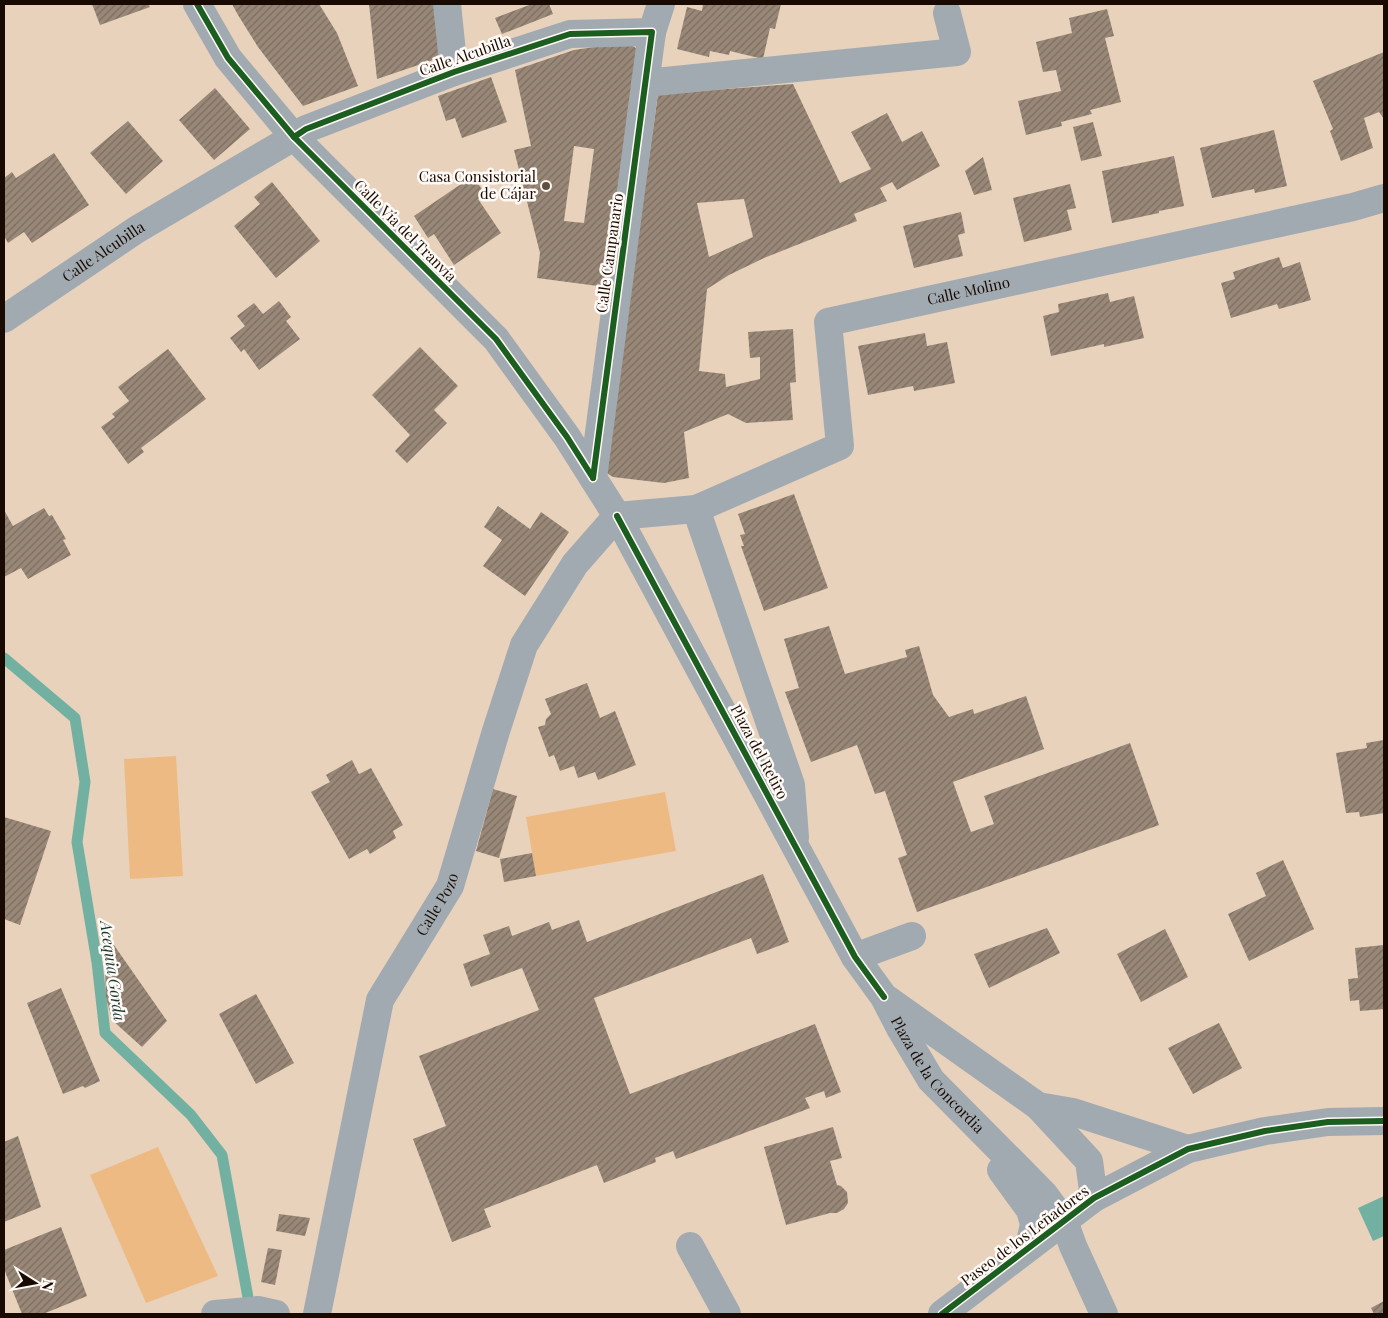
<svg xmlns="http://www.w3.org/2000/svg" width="1388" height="1318" viewBox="0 0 1388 1318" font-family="'Playfair Display',serif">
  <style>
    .park { fill: #eeba83 }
    .water { fill: #72b0a2 }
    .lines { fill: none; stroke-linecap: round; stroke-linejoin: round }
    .stream { stroke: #72b0a2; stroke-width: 11 }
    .building { fill: url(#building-hatch); fill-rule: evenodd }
    .minor { stroke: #a1aab1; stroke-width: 28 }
    .cycleway-casing { stroke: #fffaf6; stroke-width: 9 }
    .cycleway { stroke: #1b5e20; stroke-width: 6 }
    .poi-dot { fill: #615042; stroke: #fffaf6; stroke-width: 2 }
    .labels { text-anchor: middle; stroke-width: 5; stroke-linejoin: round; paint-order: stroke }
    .street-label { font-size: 15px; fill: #180a00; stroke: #fffaf6 }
    .poi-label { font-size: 15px; fill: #180a00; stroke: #fffaf6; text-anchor: end }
    .water-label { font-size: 16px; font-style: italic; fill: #193733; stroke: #fffaf6 }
  </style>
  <defs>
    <pattern id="building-hatch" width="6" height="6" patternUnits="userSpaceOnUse" patternTransform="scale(1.25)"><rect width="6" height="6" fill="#998878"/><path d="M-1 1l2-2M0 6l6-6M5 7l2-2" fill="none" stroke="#7c6d60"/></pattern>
  </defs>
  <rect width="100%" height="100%" fill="#e8d2bc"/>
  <g class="park">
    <polygon points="176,756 183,876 130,879 124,759"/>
    <polygon points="665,792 676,851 536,876 526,817"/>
    <polygon points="158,1147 218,1276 146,1303 90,1175"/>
  </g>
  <polygon class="water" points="1384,1196 1384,1236 1373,1241 1358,1208"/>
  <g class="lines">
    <polyline class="stream" points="4,658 75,718 85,782 77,842 97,962 105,1033 191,1115 222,1155 249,1303"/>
  </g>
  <g class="building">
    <polygon points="92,4 148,4 150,7 100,25"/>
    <polygon points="232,4 319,4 337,33 358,86 303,106 258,47 238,15"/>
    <polygon points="369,4 440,4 445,56 377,79"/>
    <polygon points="532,4 549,4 553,14 502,34 495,18"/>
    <polygon points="703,4 781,4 775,29 770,28 763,59 730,51 729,55 710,51 709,57 677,49 687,7 702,11"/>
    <polygon points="1107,9 1114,36 1105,38 1121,102 1090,110 1092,114 1061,122 1062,126 1026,135 1018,101 1061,91 1056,70 1043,72 1036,42 1072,33 1069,18"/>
    <path d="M627,42L643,53L613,288L537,278L540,253L514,150L531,146L515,70L574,50ZM574,146L594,149L584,223L564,221Z"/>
    <polygon points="1384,52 1384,119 1379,112 1364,118 1373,148 1341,161 1330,131 1333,129 1313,81"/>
    <polygon points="491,77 507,122 462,138 455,118 446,121 438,96"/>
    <path d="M793,84L840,183L871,169L851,132L887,113L902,142L922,131L940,166L897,190L892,182L880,188L887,201L854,214L857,221L764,258L729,275L707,289L699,371L725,374L726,387L760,379V357L750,358L748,332L793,329L796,382L790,383L793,420L746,423L728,414L684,432L689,478L664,483L613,477L605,472L658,94ZM744,199L753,237L709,257L697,203Z"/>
    <polygon points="215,88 250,129 214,160 179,120"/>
    <polygon points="128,121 163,161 126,194 90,153"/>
    <polygon points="1093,122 1102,156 1081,161 1073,127"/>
    <polygon points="1274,130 1287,186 1255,193 1254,189 1212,198 1200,148"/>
    <polygon points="54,153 89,205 32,243 24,232 8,243 4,236 4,178 12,172 16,178"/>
    <polygon points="1174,156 1184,206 1159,211 1159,213 1112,223 1102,171"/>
    <polygon points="983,157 992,190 974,195 965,171"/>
    <polygon points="473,176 485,194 478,199 501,233 454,265 434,234 428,238 414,216"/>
    <polygon points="272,182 320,241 276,278 234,226 260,204 254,197"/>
    <polygon points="1070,184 1076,208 1067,210 1072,230 1024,242 1013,198"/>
    <polygon points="961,212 965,233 958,235 963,256 914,268 903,226"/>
    <polygon points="1279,257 1283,268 1300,262 1311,300 1279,309 1277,304 1231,318 1221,283 1235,279 1233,272"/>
    <polygon points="1108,293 1110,302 1134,296 1144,338 1104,347 1104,344 1051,356 1043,316 1059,312 1058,304"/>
    <polygon points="279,301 291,317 286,321 300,339 259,370 244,349 241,352 230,338 245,326 237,316 254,303 263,314"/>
    <polygon points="925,333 927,346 947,342 955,383 914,391 913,386 868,395 858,346"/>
    <polygon points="420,347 458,386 434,410 447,423 407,463 395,451 410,435 372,395"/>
    <polygon points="168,349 206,399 141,448 144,452 128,464 101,427 115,417 112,414 129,401 118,387"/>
    <polygon points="794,494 828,588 764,611 741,546 744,546 740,535 745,534 738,514"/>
    <polygon points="498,506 530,529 541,512 569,532 525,596 483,566 502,540 484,527"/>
    <polygon points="44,508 49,516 52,515 66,539 63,540 71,555 28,579 21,568 4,577 4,510 13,526"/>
    <polygon points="829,626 845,674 907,657 905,650 919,646 933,695 949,717 973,709 974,714 1026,696 1044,749 953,782 971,832 994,824 984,796 1130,743 1159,825 917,912 898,858 907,855 885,791 875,794 857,745 811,762 785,692 799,688 784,639"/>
    <polygon points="587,683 600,718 615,711 636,765 598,780 595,772 578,778 574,766 560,771 554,755 549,757 538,727 545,725 546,719 551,714 545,699"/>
    <polygon points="1384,740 1384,813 1360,817 1359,812 1346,813 1336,753 1367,748 1366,743"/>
    <polygon points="352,760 359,774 371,768 403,825 393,831 396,838 370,854 367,849 349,859 311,792 330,782 326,775"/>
    <polygon points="493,789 517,796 499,858 476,851"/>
    <polygon points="4,817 51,831 20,925 4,919"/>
    <polygon points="532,853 536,876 504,882 500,859"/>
    <polygon points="1283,860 1314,929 1249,961 1228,914 1266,896 1256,873"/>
    <polygon points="763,874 789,942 757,954 751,938 594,998 630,1094 815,1024 841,1092 826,1098 824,1091 805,1098 810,1108 676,1159 673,1151 655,1158 656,1162 604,1183 597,1165 484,1209 491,1227 452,1242 413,1139 446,1126 419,1056 539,1010 522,968 471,987 463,964 490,954 483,935 509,926 512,936 549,922 552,930 579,920 587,942"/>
    <polygon points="1047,928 1060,953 989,988 974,954"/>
    <polygon points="1165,929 1188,977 1141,1002 1117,954"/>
    <polygon points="104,938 109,938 167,1021 142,1047 112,1020 106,997"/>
    <polygon points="1384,945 1384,1009 1360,1011 1359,1000 1350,1001 1348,979 1358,978 1355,948"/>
    <polygon points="61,988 100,1081 85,1088 83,1086 63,1094 27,1003"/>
    <polygon points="256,994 294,1063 256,1084 219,1014"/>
    <polygon points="1219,1023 1242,1068 1193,1094 1168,1048"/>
    <polygon points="833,1127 842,1158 830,1161 837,1185 841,1186 847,1192 848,1203 844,1209 837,1213 830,1213 786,1225 764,1147"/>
    <polygon points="18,1136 41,1207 4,1222 4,1142"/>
    <polygon points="279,1214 310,1218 305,1236 276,1231"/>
    <polygon points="61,1227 87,1296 43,1314 22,1314 4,1269 4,1250"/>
    <polygon points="268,1248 282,1250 275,1285 261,1282"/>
    <polygon points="1384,1301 1384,1314 1374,1314 1371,1308"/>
  </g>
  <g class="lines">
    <g class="minor">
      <path id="s1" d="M197,4L228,58L294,137L496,339L567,437L617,516L855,957L884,997L900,1028L931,1080L1044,1194L1064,1221L1073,1246L1104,1314"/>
      <polyline points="447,4 454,72"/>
      <polyline points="645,83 957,52 947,13"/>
      <path id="s2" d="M4,319L136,230L294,137L306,129L454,72L570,34L652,32"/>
      <polyline points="593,478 652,32 661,4"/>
      <polyline points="696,509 791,785 795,837"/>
      <path id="s3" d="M617,516L696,509L840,446L828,322L1353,207L1384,198"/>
      <polyline points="855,957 912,936"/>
      <polyline points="887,999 1038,1106 1089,1161 1094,1198"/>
      <polyline points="1038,1106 1073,1112 1188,1149"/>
      <polyline points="1001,1170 1030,1210 1034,1224 1029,1247"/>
      <polyline points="690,1246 727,1314"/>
      <polyline points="215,1314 258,1310 276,1314"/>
      <path id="s4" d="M317,1314L380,1000L450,886L496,731L524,645L575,564L617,516"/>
      <polyline points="942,1314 1094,1198 1188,1149 1265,1131 1328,1122 1384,1121"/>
    </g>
    <defs>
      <g id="cycleway">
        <polyline points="197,4 228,58 294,137 496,339 567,437 593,478"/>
        <polyline points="294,137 306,129 454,72 570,34 652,32 593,478"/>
        <polyline points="617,516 855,957 884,997"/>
        <polyline points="942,1314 1094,1198 1188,1149 1265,1131 1328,1122 1384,1121"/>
      </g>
    </defs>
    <use href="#cycleway" class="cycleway-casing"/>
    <use href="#cycleway" class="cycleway"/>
  </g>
  <circle class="poi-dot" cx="546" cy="186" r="5"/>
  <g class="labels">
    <g class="street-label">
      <text transform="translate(465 56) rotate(-19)" y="5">Calle Alcubilla</text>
      <text transform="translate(405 231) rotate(45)" y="5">Calle Vía del Tranvía</text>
      <text dy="5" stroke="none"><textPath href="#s2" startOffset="120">Calle Alcubilla</textPath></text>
      <text transform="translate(610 253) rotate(-82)" y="5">Calle Campanario</text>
      <text dy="5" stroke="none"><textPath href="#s3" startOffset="505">Calle Molino</textPath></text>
      <text transform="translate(759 752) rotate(62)" y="5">Plaza del Retiro</text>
      <text dy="5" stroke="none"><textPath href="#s4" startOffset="432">Calle Pozo</textPath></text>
      <text dy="5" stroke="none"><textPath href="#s1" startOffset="1311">Plaza de la Concordia</textPath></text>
      <text transform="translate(1025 1236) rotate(-37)" y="5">Paseo de los Leñadores</text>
    </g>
    <g class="poi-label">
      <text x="536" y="182">Casa Consistorial<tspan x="536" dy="17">de Cájar</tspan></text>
    </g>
    <g class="water-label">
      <text transform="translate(113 971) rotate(82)" y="6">Acequia Gorda</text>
    </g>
  </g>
  <rect width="1388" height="1318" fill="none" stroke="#180a00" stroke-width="10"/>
  <g transform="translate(35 1283) rotate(101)" stroke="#fffaf6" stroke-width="4" paint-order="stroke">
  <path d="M0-4L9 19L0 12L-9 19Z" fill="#180a00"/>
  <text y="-8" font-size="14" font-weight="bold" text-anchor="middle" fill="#180a00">N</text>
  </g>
</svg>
